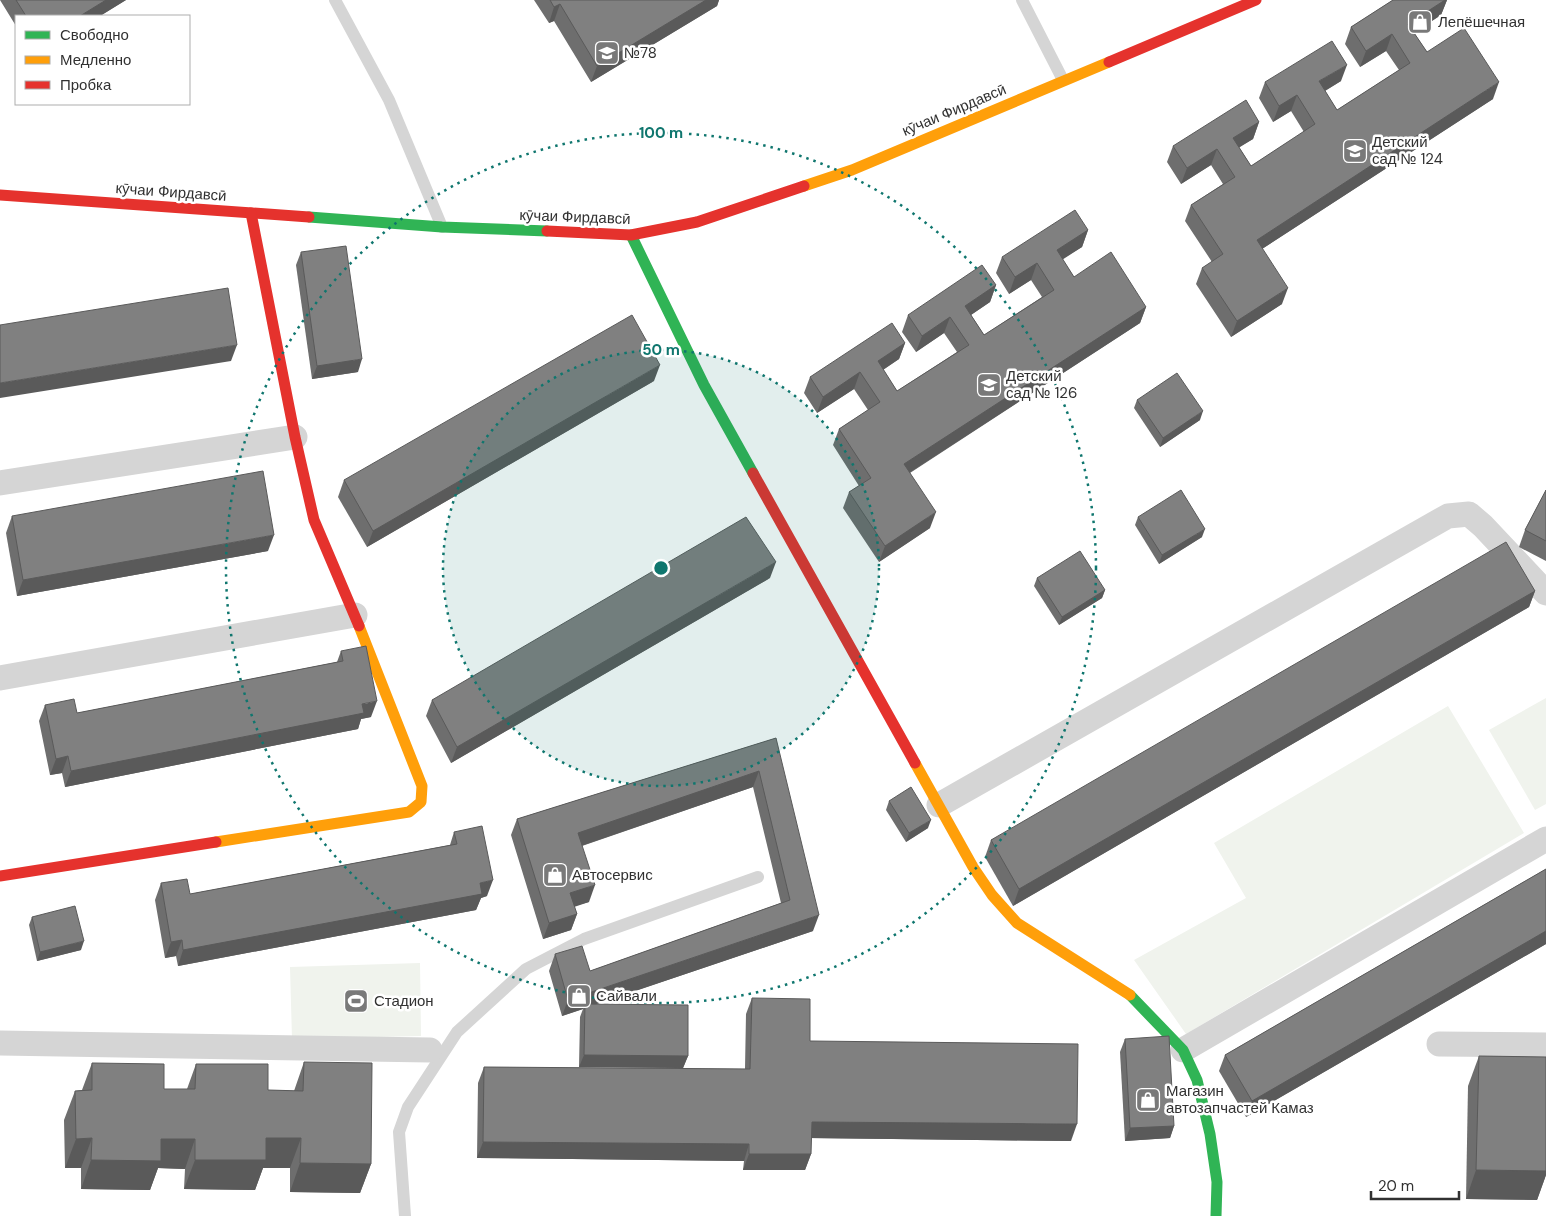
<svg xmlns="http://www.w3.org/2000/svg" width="1546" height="1216" viewBox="0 0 1546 1216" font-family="'DM Sans',sans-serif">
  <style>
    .green { fill: #f0f3ed }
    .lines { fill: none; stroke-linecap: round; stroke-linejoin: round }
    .lane { stroke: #d5d5d5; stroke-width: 12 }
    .street { stroke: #d5d5d5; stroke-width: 25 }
    .fast { stroke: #30b455; stroke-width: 11 }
    .slow { stroke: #ff9f0a; stroke-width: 11 }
    .jam { stroke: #e5322d; stroke-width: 11 }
    .wall { fill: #6e6e6e }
    .shaded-wall { fill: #5a5a5a }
    .building { fill: #808080; stroke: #5a5a5a }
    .ring { fill: none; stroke: #0f766e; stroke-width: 2.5; stroke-dasharray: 2.5 5 }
    .labels { text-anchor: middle; stroke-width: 5; stroke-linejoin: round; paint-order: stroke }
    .poi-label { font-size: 15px; fill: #313131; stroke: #fff; text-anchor: start }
    .street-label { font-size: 15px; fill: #313131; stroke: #fff }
    .centre { fill: #0f766e; stroke: #fff; stroke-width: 2.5 }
    .ring-label { font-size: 15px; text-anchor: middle; font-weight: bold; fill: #0f766e; stroke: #fff; stroke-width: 5; stroke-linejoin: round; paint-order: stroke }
  </style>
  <rect width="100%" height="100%" fill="#fff"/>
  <g class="green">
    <polygon points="1546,698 1546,804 1535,810 1489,730"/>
    <polygon points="1448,706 1524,833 1186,1034 1134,960 1246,898 1214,843"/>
    <polygon points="420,963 421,1036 292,1039 290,967"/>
  </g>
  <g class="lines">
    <g class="lane">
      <polyline points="335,0 389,100 442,227"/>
      <polyline points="1022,0 1063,80"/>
      <polyline points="405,1216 399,1132 408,1107 457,1032 526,969 584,939 758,877"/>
    </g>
    <g class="street">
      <polyline points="0,483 295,437"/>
      <polyline points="0,678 355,615"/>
      <polyline points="939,805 1448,516 1469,514 1483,526 1546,593"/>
      <polyline points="0,1043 430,1050"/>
      <polyline points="1439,1044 1546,1045"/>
      <polyline points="1183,1050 1546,839"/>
    </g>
    <g class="fast">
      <polyline points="309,217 442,227 547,231"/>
      <polyline points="631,235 704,385 753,473"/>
      <polyline points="1130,995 1183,1050 1197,1080 1210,1134 1217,1182 1216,1216"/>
    </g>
    <g class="slow">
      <polyline points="804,186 852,170 1109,62"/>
      <polyline points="915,763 973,867 992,895 1017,923 1130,995"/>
      <polyline points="216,842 409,812 421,802 422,786 359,626"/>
    </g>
    <g class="jam">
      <polyline points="1109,62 1256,0"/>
      <polyline points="0,195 309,217"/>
      <polyline points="251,213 295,437 314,520 359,626"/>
      <polyline points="547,231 631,235 697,222 804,186"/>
      <polyline points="753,473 915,763"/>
      <polyline points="0,876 216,842"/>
    </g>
  </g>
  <g class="wall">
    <polygon points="0,0 126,0 100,16 16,16 16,26"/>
    <polygon points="534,0 719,0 717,6 591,82 554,21 549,23"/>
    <polygon points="1393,0 1447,0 1441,15 1414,33 1427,52 1493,99 1262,249 1282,304 1231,337 1196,284 1202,268 1212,262 1185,221 1191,205 1223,184 1211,165 1181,184 1167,162 1173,146 1259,122 1253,139 1239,147 1251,166 1304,132 1291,111 1273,122 1259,98 1265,82 1341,81 1325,91 1337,110 1399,70 1386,51 1360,67 1345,44 1351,27"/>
    <polygon points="1088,230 1082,247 1062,259 1074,277 1146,307 1140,323 910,473 930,528 879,562 843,508 849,492 859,486 833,445 839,429 868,410 854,389 817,413 804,393 810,377 905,343 899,359 883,370 897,391 957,352 944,333 916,352 902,332 908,315 996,285 990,302 971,315 984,335 1042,297 1031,280 1009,294 996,273 1002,257"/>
    <polygon points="301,252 358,372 312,379 296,265"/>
    <polygon points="654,381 367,547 338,497 344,480"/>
    <polygon points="1137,400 1200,420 1160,447 1134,408"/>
    <polygon points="1546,490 1546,561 1519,547 1525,530"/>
    <polygon points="12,516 268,551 17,596 6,533"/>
    <polygon points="1138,517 1202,537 1159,564 1135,525"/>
    <polygon points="770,578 451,763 426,716 432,700"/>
    <polygon points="1037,578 1105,590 1102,598 1059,625 1034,586"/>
    <polygon points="1535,591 1529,607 1013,906 985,857 991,840"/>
    <polygon points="341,651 371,717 361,719 358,729 65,787 62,773 50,775 39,721 45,705 77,713 337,662"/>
    <polygon points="776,738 813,931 596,1004 688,1056 683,1068 579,1067 580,1017 583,1009 562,1016 549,971 555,954 590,971 781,903 753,787 582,846 589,902 574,906 577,914 571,930 543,939 511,835 517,819"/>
    <polygon points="889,801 928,828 906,842 886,810"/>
    <polygon points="454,832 487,896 481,898 476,910 178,966 176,956 165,958 155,900 161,883 190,894 450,845"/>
    <polygon points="1546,869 1546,944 1246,1117 1219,1071 1225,1055"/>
    <polygon points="32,917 81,950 37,961 29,925"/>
    <polygon points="752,998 810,1041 1071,1141 811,1138 811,1154 805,1170 743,1170 744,1161 477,1158 478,1083 484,1067 745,1069 746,1014"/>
    <polygon points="1125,1039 1174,1126 1170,1138 1125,1141 1120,1052"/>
    <polygon points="1479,1056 1546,1057 1546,1175 1537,1200 1466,1199 1468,1086"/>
    <polygon points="304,1062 371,1164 360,1193 290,1192 290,1168 263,1168 255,1190 184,1189 185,1169 158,1168 150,1190 81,1189 81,1168 65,1168 64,1120 75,1091 82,1090 92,1063 164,1089 187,1089 196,1064 268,1090 294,1091"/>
  </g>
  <g class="shaded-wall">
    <polygon points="106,0 126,0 100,16 80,16"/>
    <polygon points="706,0 719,0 717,6 591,82 597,66"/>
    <polygon points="1445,0 1447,0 1441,15 1402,40 1408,24"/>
    <polygon points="560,4 554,21 549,23 554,7"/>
    <polygon points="1392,34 1386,51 1360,67 1366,51"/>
    <polygon points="1347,65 1341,81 1313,98 1319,81"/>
    <polygon points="1499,82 1493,99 1251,256 1257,240"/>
    <polygon points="1297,95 1291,111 1273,122 1279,106"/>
    <polygon points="1259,122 1253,139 1227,155 1233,138"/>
    <polygon points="1217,149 1211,165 1181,184 1187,168"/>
    <polygon points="1088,230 1082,247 1051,267 1057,250"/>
    <polygon points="1037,263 1031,280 1009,294 1015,277"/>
    <polygon points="996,285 990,302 959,323 965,306"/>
    <polygon points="1288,288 1282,304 1231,337 1237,321"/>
    <polygon points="1146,307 1140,323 898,480 904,464"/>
    <polygon points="950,317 944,333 916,352 922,336"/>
    <polygon points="905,343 899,359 872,377 878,361"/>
    <polygon points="237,345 231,361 0,398 0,383"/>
    <polygon points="362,359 358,372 312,379 317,366"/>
    <polygon points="660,365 654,381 367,547 373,531"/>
    <polygon points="860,372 854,389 817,413 823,397"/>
    <polygon points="1203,411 1200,420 1160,447 1163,438"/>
    <polygon points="936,512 930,528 879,562 885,546"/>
    <polygon points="1205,529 1202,537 1159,564 1162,555"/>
    <polygon points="274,535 268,551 17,596 23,580"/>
    <polygon points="776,562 770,578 451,763 457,747"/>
    <polygon points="1105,590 1102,598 1059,625 1062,617"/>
    <polygon points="1535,591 1529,607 1013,906 1019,889"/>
    <polygon points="377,701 371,717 361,719 358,729 65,787 71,771"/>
    <polygon points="68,756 62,773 50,775 56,759"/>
    <polygon points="759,771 753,787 572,849 578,833"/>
    <polygon points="931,820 928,828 906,842 909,833"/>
    <polygon points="493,880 487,896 481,898 476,910 178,966 183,950"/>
    <polygon points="595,885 589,902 565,910 570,893"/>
    <polygon points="577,914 571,930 543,939 549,923"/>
    <polygon points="819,915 813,931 585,1008 585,1004 583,1009 562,1016 568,1000"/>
    <polygon points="1546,931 1546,944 1246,1117 1252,1101"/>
    <polygon points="182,940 176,956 165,958 171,942"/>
    <polygon points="84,941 81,950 37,961 40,952"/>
    <polygon points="584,1055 688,1056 683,1068 579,1067"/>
    <polygon points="812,1122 1077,1124 1071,1141 806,1138"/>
    <polygon points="1174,1126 1170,1138 1125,1141 1130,1128"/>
    <polygon points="92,1138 81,1168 65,1168 76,1139"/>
    <polygon points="266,1138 301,1138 290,1168 263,1168 255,1190 184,1189 195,1160"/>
    <polygon points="161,1139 195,1139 185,1169 158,1168 150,1190 81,1189 91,1160"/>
    <polygon points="483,1142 749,1144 744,1161 477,1158"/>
    <polygon points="749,1154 811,1154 805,1170 743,1170"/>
    <polygon points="300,1163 371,1164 360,1193 290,1192"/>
    <polygon points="1476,1170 1546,1171 1546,1175 1537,1200 1466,1199"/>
  </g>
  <g class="building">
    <polygon points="16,0 106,0 80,16 26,16"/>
    <polygon points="550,0 706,0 597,66 560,4 554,7"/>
    <polygon points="1393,0 1445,0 1408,24 1427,52 1464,28 1499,82 1257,240 1288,288 1237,321 1202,268 1223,254 1191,205 1235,177 1217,149 1187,168 1173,146 1246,100 1259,122 1233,138 1251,166 1315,124 1297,95 1279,106 1265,82 1332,41 1347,65 1319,81 1337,110 1410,63 1392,34 1366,51 1351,27"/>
    <polygon points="1075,210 1088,230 1057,250 1074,277 1111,252 1146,307 904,464 936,512 885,546 849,492 871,478 839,429 880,402 860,372 823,397 810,377 892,323 905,343 878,361 897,391 969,345 950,317 922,336 908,315 982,265 996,285 965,306 984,335 1054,290 1037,263 1015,277 1002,257"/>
    <polygon points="346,246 362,359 317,366 301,252"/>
    <polygon points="228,288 237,345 0,383 0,325"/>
    <polygon points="632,315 660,365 373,531 344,480"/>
    <polygon points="1177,373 1203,411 1163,438 1137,400"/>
    <polygon points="263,471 274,535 23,580 12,516"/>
    <polygon points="1181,490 1205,529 1162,555 1138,517"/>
    <polygon points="1546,490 1546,541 1525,530"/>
    <polygon points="746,517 776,562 457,747 432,700"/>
    <polygon points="1506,542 1535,591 1019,889 991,840"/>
    <polygon points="1080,551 1105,590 1062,617 1037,578"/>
    <polygon points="366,646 377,701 362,704 364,713 71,771 68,756 56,759 45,705 74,699 77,713 343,661 341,651"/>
    <polygon points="776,738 819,915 568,1000 555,954 582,946 590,971 790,900 759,771 578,833 595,885 570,893 577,914 549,923 517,819"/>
    <polygon points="911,787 931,820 909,833 889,801"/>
    <polygon points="482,826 493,880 480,883 482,894 183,950 182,940 171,942 161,883 187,879 190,894 457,844 454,832"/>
    <polygon points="1546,869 1546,931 1252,1101 1225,1055"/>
    <polygon points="75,906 84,941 40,952 32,917"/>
    <polygon points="752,998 810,999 810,1041 1078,1044 1077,1124 812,1122 811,1154 749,1154 749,1144 483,1142 484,1067 750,1069"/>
    <polygon points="585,1004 688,1005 688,1056 584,1055"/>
    <polygon points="1169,1036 1174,1126 1130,1128 1125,1039"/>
    <polygon points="1479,1056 1546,1057 1546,1171 1476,1170"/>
    <polygon points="304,1062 372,1063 371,1164 300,1163 301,1138 266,1138 266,1160 195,1160 195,1139 161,1139 161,1161 91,1160 92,1138 76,1139 75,1091 92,1090 92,1063 164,1064 164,1089 195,1089 196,1064 268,1064 268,1090 303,1091"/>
  </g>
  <circle cx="661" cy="568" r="218" fill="#0f766e" fill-opacity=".12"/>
  <g class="ring">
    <circle cx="661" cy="568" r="218"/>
    <circle cx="661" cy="568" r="435"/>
  </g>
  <defs>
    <symbol id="shop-square" viewBox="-11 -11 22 22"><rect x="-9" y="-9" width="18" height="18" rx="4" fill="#797979" stroke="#fff"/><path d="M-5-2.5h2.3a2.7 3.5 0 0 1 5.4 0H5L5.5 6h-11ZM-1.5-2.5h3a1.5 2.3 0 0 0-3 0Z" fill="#fff"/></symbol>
    <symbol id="school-square" viewBox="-11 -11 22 22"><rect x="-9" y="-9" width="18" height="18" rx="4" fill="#797979" stroke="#fff"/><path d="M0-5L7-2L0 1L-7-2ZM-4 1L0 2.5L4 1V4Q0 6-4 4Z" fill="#fff"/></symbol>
    <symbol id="stadium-square" viewBox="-11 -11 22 22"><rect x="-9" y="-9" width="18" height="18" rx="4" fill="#797979" stroke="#fff"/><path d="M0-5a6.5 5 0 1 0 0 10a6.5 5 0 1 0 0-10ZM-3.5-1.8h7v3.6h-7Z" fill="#fff"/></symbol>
  </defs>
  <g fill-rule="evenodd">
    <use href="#shop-square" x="1406" y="8" width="28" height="28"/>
    <use href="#school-square" x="593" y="39" width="28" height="28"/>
    <use href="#school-square" x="1341" y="137" width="28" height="28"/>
    <use href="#school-square" x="975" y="371" width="28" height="28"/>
    <use href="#shop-square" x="541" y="861" width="28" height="28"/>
    <use href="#shop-square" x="565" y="982" width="28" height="28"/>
    <use href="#stadium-square" x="342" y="987" width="28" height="28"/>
    <use href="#shop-square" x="1134" y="1086" width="28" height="28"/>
  </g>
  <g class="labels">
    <g class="poi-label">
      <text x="1438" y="27">Лепёшечная</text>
      <text x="624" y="58">№78</text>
      <text x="1372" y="147">Детский<tspan x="1372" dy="17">сад № 124</tspan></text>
      <text x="1006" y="381">Детский<tspan x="1006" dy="17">сад № 126</tspan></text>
      <text x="572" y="880">Автосервис</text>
      <text x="596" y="1001">Сайвали</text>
      <text x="374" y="1006">Стадион</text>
      <text x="1166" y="1096">Магазин<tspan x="1166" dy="17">автозапчастей Камаз</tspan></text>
    </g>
    <g class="street-label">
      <text transform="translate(954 110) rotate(-23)" y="5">кӯчаи Фирдавсӣ</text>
      <text transform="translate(171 192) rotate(4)" y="5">кӯчаи Фирдавсӣ</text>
      <text transform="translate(575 217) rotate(2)" y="5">кӯчаи Фирдавсӣ</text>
    </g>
  </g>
  <circle cx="661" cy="568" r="8" class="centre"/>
  <g class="ring-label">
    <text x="661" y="138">100 m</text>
    <text x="661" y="355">50 m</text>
  </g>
  <rect x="15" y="15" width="175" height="90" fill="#ffffff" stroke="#adadad"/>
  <rect x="25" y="31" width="25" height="8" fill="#30b455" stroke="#adadad"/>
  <text x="60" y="40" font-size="15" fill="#313131">Свободно</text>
  <rect x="25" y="56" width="25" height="8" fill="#ff9f0a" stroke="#adadad"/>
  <text x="60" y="65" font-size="15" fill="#313131">Медленно</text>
  <rect x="25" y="81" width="25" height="8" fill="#e5322d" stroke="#adadad"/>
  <text x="60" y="90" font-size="15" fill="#313131">Пробка</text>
  <path d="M1371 1191v8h88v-8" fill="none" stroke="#313131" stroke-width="2.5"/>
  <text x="1378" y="1191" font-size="15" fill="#313131" stroke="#ffffff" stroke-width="4" paint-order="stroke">20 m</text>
</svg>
